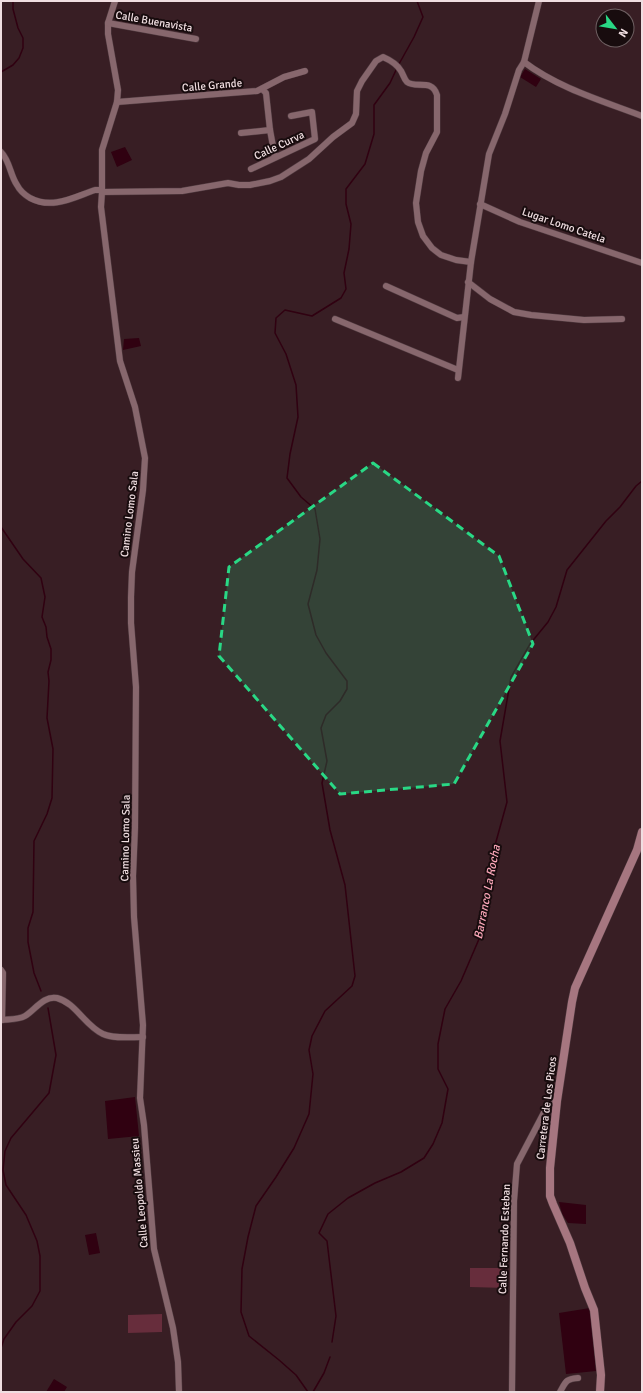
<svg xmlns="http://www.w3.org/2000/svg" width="643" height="1393" viewBox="0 0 643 1393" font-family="Signika,sans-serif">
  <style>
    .green { fill: #672d3c }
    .water { fill: #300111 }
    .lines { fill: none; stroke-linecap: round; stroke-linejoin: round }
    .stream { stroke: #300111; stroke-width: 1.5 }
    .minor-casing { stroke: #503b40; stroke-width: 7 }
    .secondary-casing { stroke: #503b40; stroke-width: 9 }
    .minor { stroke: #87676d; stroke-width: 6 }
    .secondary { stroke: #a67680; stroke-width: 8 }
    .marked { fill: #29d885; fill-opacity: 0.2; stroke: #29d885; stroke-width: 3; stroke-dasharray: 8 5; stroke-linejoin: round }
    .labels { text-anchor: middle; stroke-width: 4; stroke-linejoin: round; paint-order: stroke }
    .street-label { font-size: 11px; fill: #f0dee1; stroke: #180c0e }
    .water-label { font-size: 12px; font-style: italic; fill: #fca7b9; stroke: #180c0e }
  </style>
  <rect width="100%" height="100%" fill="#381e24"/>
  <g class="green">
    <polygon points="470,1268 507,1268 506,1288 470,1287"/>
    <polygon points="162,1314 162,1332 128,1333 128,1315"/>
  </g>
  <g class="water">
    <polygon points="525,69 541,79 536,87 520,77"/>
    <polygon points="125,147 132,160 117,167 111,152"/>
    <polygon points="139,338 141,346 123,350 124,339"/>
    <polygon points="135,1097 139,1136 108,1139 105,1101"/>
    <polygon points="559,1202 586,1205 586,1224 568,1223 562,1214"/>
    <polygon points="96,1233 100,1253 89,1255 85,1235"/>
    <polygon points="590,1308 596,1371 566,1374 559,1313"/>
    <polygon points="54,1379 67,1387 64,1392 46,1392"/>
  </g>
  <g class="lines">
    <g class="stream">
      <polyline points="399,64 414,37 423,17 417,1"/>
      <polyline points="1,72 13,65 19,58 23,48 23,38 18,28 13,9 13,1"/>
      <polyline points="1,527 23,559 41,578 45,597 42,617 46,627 47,637 51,649 51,660 48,672 49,681 47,718 53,749 52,798 47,814 34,841 33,912 28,928 28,942 34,973 41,991"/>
      <polyline points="332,1342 336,1316 327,1241 319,1233 328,1214 348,1198 375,1183 401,1172 424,1158 433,1144 442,1123 448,1089 438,1069 438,1044 445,1009 461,981 479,939 489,867 507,802 500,741 511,677 530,644 548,622 556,607 567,570 606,521 620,507 636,486 642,481"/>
      <polyline points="1,1348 4,1339 16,1322 32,1306 40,1291 40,1256 37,1241 26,1215 6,1185 3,1170 5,1151 11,1138 49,1093 56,1055 48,1008"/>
      <polyline points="308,1392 296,1375 279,1360 249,1336 241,1312 242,1269 248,1237 256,1206 276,1177 294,1148 309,1114 313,1074 309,1050 312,1036 325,1011 352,986 355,976 345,885 330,830 322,783 327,761 321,728 326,715 340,701 347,689 347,681 326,653 316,635 308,604 317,570 320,539 315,509 301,497 287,478 290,454 298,417 296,385 286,354 275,333 276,318 285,310 312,316 341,298 346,289 344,273 349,249 351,224 346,204 346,189 365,164 374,134 374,105 390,83 397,68"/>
      <polyline points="313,1392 324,1373 330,1357"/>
    </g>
    <defs>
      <g id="minor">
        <polyline points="115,1 108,23 108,34 118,90 117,102 102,150 102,192 101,207 120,361 135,407 145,458 143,490 132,572 131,597 131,623 136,687 135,828 133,876 134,917 143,1025 140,1098 144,1125 154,1249 173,1328 178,1362 179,1392"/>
        <polyline points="108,23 196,39"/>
        <path d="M524,62C558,88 603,101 642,116"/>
        <polyline points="262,89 266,93 270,130 275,157"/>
        <polyline points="117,102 257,91 284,77 305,71"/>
        <polyline points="241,133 270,130"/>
        <path d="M1,152C10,161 10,175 17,185C20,191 25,195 30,198C53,210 74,197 95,190H100L102,192L182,191L228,183L239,185H250L270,181L281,177L309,159L333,137L352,123L356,114L357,91L362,81L376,61L383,57C390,60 397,64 401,71C403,74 404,79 407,82C416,89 432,78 437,95V132L426,153L421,171L416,203L418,222L423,236L432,248L441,255L456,260L471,262"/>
        <polyline points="251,169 315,139 312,112 291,116"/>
        <polyline points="480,204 520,222 642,263"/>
        <polyline points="468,282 490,299 514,312 531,315 584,320 622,319"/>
        <polyline points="386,286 457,318 464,317"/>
        <polyline points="335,319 458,370"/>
        <polyline points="458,378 471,262 489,154 505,114 519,70 524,62 539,1"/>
        <polyline points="1,970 3,973 2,1020"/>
        <path d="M1,1020C9,1019 18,1020 25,1016C34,1011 44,995 57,998C76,1003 85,1026 103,1034C114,1039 130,1037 143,1037"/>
        <polyline points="512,1392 514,1201 517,1164 549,1103 557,1101"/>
        <path d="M560,1392C566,1381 566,1379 578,1378"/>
      </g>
      <polyline id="secondary" points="600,1392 601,1375 594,1310 585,1288 570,1243 553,1204 550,1196 550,1168 557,1101 572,1002 575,988 637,850 642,832"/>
    </defs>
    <use href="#minor" class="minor-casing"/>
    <use href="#secondary" class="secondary-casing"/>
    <use href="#minor" class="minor"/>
    <use href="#secondary" class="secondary"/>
  </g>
  <path class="marked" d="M373,463L499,556L533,644L454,784L340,794L219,656L229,567Z"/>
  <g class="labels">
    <g class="street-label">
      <text transform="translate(154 21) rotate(10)" y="4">Calle Buenavista</text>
      <text transform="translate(212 85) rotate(-5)" y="4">Calle Grande</text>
      <text transform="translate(279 145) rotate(-25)" y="4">Calle Curva</text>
      <text transform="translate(564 225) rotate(19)" y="4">Lugar Lomo Catela</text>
      <text transform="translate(129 514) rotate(-83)" y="4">Camino Lomo Sala</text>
      <text transform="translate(125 838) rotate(-89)" y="4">Camino Lomo Sala</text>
      <text transform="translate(546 1108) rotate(-83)" y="4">Carretera de Los Picos</text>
      <text transform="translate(139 1193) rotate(-95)" y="4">Calle Leopoldo Massieu</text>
      <text transform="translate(504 1239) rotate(-88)" y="4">Calle Fernando Esteban</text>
    </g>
    <g class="water-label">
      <text transform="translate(487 892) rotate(-79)" y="4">Barranco La Rocha</text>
    </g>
  </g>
  <rect width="643" height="1393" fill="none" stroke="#f0dee1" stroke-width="4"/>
  <g transform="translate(615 28) rotate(121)"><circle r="19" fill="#180c0e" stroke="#6e6062"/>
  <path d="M0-3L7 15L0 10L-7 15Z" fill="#29d885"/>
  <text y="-6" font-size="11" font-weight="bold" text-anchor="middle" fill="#f0dee1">N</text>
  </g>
</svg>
